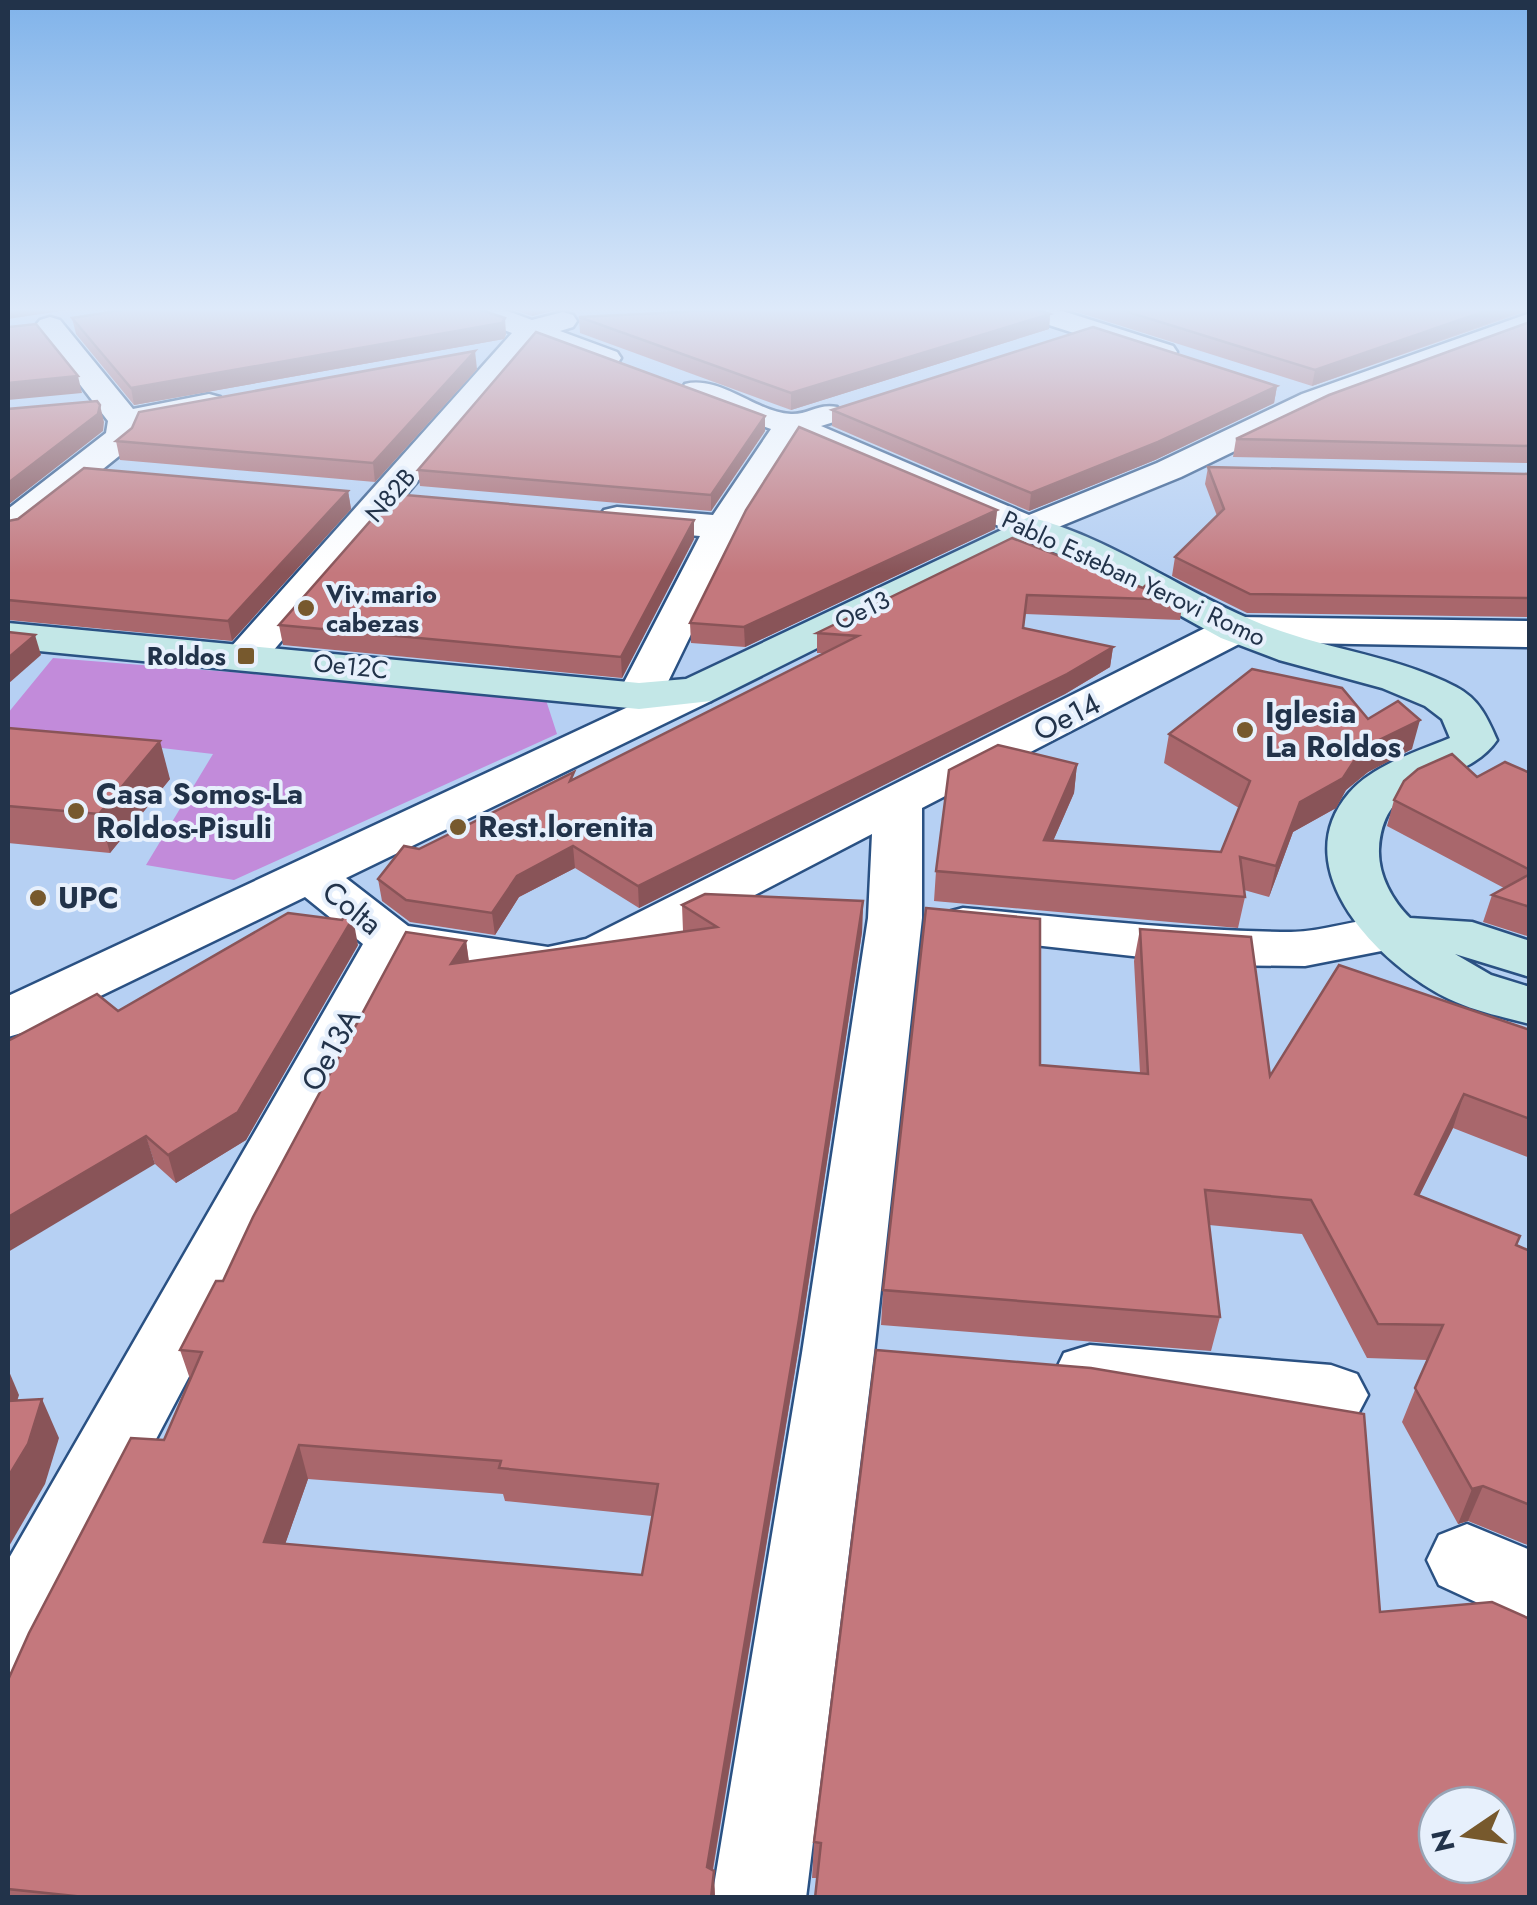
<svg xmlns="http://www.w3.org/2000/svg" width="1537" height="1905" viewBox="0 0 1537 1905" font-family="Jost,sans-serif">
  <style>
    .green { fill: #c28bda }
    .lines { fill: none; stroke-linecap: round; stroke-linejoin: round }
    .street-casing { stroke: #2a5183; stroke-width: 5 }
    .secondary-casing { stroke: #2a5183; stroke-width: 5 }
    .street { fill: #fff; fill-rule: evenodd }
    .secondary { fill: #c3e7e7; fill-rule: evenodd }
    .wall { fill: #a9676c; fill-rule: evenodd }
    .shaded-wall { fill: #895458 }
    .building { fill: #c4787d; stroke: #895458; stroke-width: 2.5; fill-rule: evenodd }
    .poi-dot { fill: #77592d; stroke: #e7f0fc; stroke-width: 4 }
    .labels { text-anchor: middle; stroke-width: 8; stroke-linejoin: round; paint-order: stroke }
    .far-street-label { font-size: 25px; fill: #22334a; stroke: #e7f0fc }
    .far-poi-label { font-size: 25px; font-weight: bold; fill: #22334a; stroke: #e7f0fc; text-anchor: start }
    .poi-label { font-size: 30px; font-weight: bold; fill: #22334a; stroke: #e7f0fc; text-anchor: start }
    .street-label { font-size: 30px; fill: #22334a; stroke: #e7f0fc }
  </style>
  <rect width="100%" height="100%" fill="#b6d0f3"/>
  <polygon class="green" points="53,658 545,697 557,734 234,880 146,865 213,754 8,730 8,713"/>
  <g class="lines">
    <defs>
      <g id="street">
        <polygon points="456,307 496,307 532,320 563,312 573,315 577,321 573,327 560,331 617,352 621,358 617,364 606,367 536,342 261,665 246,669 231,665 225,656 231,647 512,333 460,313"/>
        <polygon points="1008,307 1050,307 1173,346 1177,352 1173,358 1151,358 1012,313"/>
        <path d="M1530,313V332L1324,408L1181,477L1029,539L797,440L743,527L664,690L695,679L711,683L717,692L711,701L346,878L408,926L548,947L586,939L1221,620L1236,617L1530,621V647L1243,642L922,808V918L874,1353L806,1898H712L802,1353L868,918L872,834L622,964L548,981L409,959L37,1665L8,1677V1560L363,944L305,897L28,1031L8,1037V996L628,707L617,696L700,536L617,529L604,526L598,518L604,510L617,507L713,515L771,429L685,398L680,391L685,384C720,375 757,413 791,414C807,415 819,403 837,407L841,414L837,421L821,426L1029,515L1157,463L1302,394Z"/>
        <polygon points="50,317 60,320 133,409 209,394 220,397 225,404 220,411 140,427 134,444 21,535 8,538 8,509 106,433 108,421 35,326 40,320"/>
        <path d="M963,908C1072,918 1182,931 1291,932C1332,932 1372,911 1412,921L1420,933L1412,945L1305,966L1213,965L944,935L936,924L944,913Z"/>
        <polygon points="1090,1345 1331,1365 1357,1374 1368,1395 1357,1416 1331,1425 1090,1403 1064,1395 1054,1374 1064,1353"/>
        <polygon points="1467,1524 1530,1550 1530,1627 1439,1585 1427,1560 1439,1535"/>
      </g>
      <path id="secondary" d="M1029,517C1109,537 1177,588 1252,620C1317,649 1393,654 1456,687C1479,699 1487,717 1497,740C1462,791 1384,767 1379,849C1378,875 1392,900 1410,918L1472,922L1530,941V977L1455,954L1491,975L1530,987V1024C1503,1017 1474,1011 1449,999C1382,967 1283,870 1349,793C1373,765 1416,752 1450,738L1442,719L1425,706L1382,688L1279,660L1221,638L1107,575L1030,542L711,701L639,709L8,648V623L639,683L686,679Z"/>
    </defs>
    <use href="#street" class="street-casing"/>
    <use href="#secondary" class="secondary-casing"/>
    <use href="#street" class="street"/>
    <use href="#secondary" class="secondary"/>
  </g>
  <g class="wall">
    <polygon points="506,307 596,307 562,308 532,316"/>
    <polygon points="1061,307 1530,307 1530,310 1312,386"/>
    <polygon points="1050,314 1049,329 791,410 580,333 579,317"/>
    <polygon points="72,318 506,334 504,339 134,405 76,334"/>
    <polygon points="1530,322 1530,463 1233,457 1236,439"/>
    <polygon points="477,369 375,482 120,460 116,441"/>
    <polygon points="1277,386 1274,403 1155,460 1029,511 832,426 832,410"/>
    <polygon points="765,416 765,431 711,511 420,486 418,470"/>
    <polygon points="1208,467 1530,474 1530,617 1247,613 1172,576 1175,557 1217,516 1205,484"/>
    <polygon points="348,491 351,509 232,641 8,620 8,521"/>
    <polygon points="997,510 995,529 745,647 691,643 690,623"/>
    <polygon points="694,520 694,539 622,678 283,645 279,625"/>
    <polygon points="1012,538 1143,588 1183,600 1180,620 1025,614 1023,628 1113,647 1110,667 1065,694 639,908 575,868 519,897 495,935 410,922 382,901 378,879 419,849 575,778 824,653 817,653 817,633"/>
    <polygon points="8,728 170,779 110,853 8,843"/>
    <polygon points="1169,734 1412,749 1368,772 1346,790 1336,808 1293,832 1269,897 1244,890 1245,897 1238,928 934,901 936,871 1077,764 1074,793 1053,841 1221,852 1239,808 1164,763"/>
    <polygon points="1530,773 1530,937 1483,922 1492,895 1504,888 1387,826 1394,800 1477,777"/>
    <path d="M863,901L862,932L798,1352L713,1870L715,1898H8V1680L164,1440L190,1379L180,1350L223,1281L466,941L469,961L683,931L682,905ZM308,1479L503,1494L505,1501L652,1516L642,1575L285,1544Z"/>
    <polygon points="1140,929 1270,1076 1530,1030 1530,1158 1453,1128 1419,1196 1530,1251 1530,1546 1468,1521 1458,1524 1402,1422 1427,1360 1367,1358 1302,1234 1209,1225 1220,1317 1211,1351 881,1325 883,1290 1040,1065 1140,1073 1134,961"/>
    <polygon points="358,945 246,1140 176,1183 155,1164 97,994 118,1011"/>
    <polygon points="876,1350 817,1878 812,1878 814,1842"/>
  </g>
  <g class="shaded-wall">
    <polygon points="8,307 87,307 8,319"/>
    <polygon points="531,307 562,307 562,308 532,316"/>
    <polygon points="1497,307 1530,307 1529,309 1312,386 1315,370"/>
    <polygon points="1050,314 1049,329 791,410 791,393"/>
    <polygon points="505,318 506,334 504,339 134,405 131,388"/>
    <polygon points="475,351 477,369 375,482 373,463"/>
    <polygon points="78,376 82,393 8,400 8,383"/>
    <polygon points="1277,386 1274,403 1155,460 1029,511 1031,493"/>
    <polygon points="100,405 104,422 103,431 8,505 8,483"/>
    <polygon points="765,416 765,431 711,511 711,495"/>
    <polygon points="348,491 351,509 232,641 228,621"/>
    <polygon points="997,510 995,529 745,647 744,627"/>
    <polygon points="694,520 694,539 622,678 621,657"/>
    <polygon points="35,635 41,655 8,684 8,658"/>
    <polygon points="1113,647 1110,667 1065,694 639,908 638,886"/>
    <polygon points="1420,720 1412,749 1368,772 1346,790 1336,808 1293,832 1269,897 1276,866 1300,802 1375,742"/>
    <polygon points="160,741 170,779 110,853 99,814"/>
    <polygon points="1077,764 1074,793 1040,871 1044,840"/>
    <polygon points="573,846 575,868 519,897 495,935 492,913 517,876"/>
    <polygon points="863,901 862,932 798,1352 708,1897 707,1867"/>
    <polygon points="353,918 358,945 246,1140 176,1183 168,1155"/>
    <polygon points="466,941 470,972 451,964"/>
    <polygon points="1464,1094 1453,1128 1403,1228 1415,1194"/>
    <polygon points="146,1136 155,1164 8,1252 8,1217"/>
    <polygon points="8,1369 19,1395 8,1431"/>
    <polygon points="42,1399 59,1438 45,1484 8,1548 8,1477"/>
    <polygon points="299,1445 308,1479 274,1576 264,1542"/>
    <polygon points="1483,1486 1468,1521 1458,1524 1472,1489"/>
    <polygon points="714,1871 715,1898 711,1898"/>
  </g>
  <g class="building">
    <polygon points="142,307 472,307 505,318 502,323 131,388 72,318"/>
    <polygon points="787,307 1029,307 1050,314 791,393 579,317"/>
    <polygon points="1112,307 1497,307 1315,370"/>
    <polygon points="1530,322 1530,446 1236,439 1329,395"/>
    <polygon points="36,324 78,376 8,383 8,327"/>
    <polygon points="1093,327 1277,386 1158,442 1031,493 832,410"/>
    <polygon points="536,332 765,416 711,495 418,470"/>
    <polygon points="475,351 373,463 116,441 132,428 139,412"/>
    <polygon points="97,401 100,405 98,414 8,483 8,409"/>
    <polygon points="799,427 997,510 744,627 690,623 746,510"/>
    <polygon points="1208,467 1530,474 1530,598 1250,594 1175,557 1224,509"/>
    <polygon points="84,468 348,491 228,621 8,600 8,521 18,519"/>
    <polygon points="394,494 694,520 621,657 279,625"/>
    <polygon points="1012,538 1143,588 1149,582 1183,600 1027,595 1023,628 1113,647 1067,674 638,886 573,846 517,876 492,913 406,900 378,879 404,846 419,849 574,772 570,781 858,636 817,633"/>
    <polygon points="8,632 35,635 8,658"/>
    <polygon points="1252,669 1342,688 1368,719 1398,701 1420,720 1375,742 1354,761 1343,778 1300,802 1276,866 1240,857 1245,897 936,871 949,770 998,745 1077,764 1044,840 1221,852 1250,781 1169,734"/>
    <polygon points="8,728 160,741 99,814 8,806"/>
    <polygon points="1452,754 1477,777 1505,762 1530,773 1530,870 1394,800 1404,781 1418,769"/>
    <polygon points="1530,874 1530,907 1492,895"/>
    <path d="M705,894L863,901L799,1319L707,1867L714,1871L711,1898H94L8,1889V1680L29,1633L131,1438L164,1440L202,1352L180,1350L216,1281H223L253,1217L406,932L466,941L451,964L717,927L682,905ZM299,1445L501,1461L499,1468L658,1484L642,1575L264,1542Z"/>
    <polygon points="926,908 1040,919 1040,1065 1148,1074 1140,929 1251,937 1270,1076 1339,965 1530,1030 1530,1119 1464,1094 1415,1194 1520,1236 1516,1245 1530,1251 1530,1505 1483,1486 1472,1489 1415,1388 1443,1325 1378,1324 1311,1200 1205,1190 1220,1317 883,1290"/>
    <polygon points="288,913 342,920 347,913 353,918 238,1112 168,1155 146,1136 8,1217 8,1041 97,994 118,1011"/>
    <path d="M876,1350L1091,1368L1364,1414L1380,1612L1492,1602L1530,1619V1898H815L821,1843L814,1842ZM1437,1805H1497V1865H1437Z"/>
    <polygon points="42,1399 28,1444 8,1477 8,1401"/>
  </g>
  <linearGradient id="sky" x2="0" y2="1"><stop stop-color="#80b3ea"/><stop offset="0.54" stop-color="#deeafa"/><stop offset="1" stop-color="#deeafa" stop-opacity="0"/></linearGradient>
  <rect width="1537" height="573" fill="url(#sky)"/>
  <g class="poi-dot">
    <circle cx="306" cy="608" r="10"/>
    <rect x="236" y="646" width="20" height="20" rx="5"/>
    <circle cx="1245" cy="730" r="10"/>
    <circle cx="76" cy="811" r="10"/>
    <circle cx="458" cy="827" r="10"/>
    <circle cx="38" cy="898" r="10"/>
  </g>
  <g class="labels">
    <g class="far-street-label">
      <text transform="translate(390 495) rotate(-49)" y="9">N82B</text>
      <text transform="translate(1134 578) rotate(25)" y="9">Pablo Esteban Yerovi Romo</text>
      <text transform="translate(862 610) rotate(-26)" y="9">Oe13</text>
      <text transform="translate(351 666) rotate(6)" y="9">Oe12C</text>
    </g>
    <g class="far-poi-label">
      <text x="326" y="603">Viv.mario<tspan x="326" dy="29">cabezas</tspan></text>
      <text x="226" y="665" text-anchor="end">Roldos</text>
    </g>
    <g class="poi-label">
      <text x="1265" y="723">Iglesia<tspan x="1265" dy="34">La Roldos</tspan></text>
      <text x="96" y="804">Casa Somos-La<tspan x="96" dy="34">Roldos-Pisuli</tspan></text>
      <text x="478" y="837">Rest.lorenita</text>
      <text x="58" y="908">UPC</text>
    </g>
    <g class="street-label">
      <text transform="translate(1067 717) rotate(-27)" y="10">Oe14</text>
      <text transform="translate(352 908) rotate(39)" y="10">Colta</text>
      <text transform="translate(331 1050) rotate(-61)" y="10">Oe13A</text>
    </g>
  </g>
  <rect width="1537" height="1905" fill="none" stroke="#22334a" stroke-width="20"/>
  <g transform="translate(1467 1835) rotate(257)"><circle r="48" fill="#e7f0fc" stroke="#98a4b5" stroke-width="2.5"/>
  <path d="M0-8L18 38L0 25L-18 38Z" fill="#77592d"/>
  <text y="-15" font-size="28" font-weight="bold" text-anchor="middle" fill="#22334a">N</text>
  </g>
</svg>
